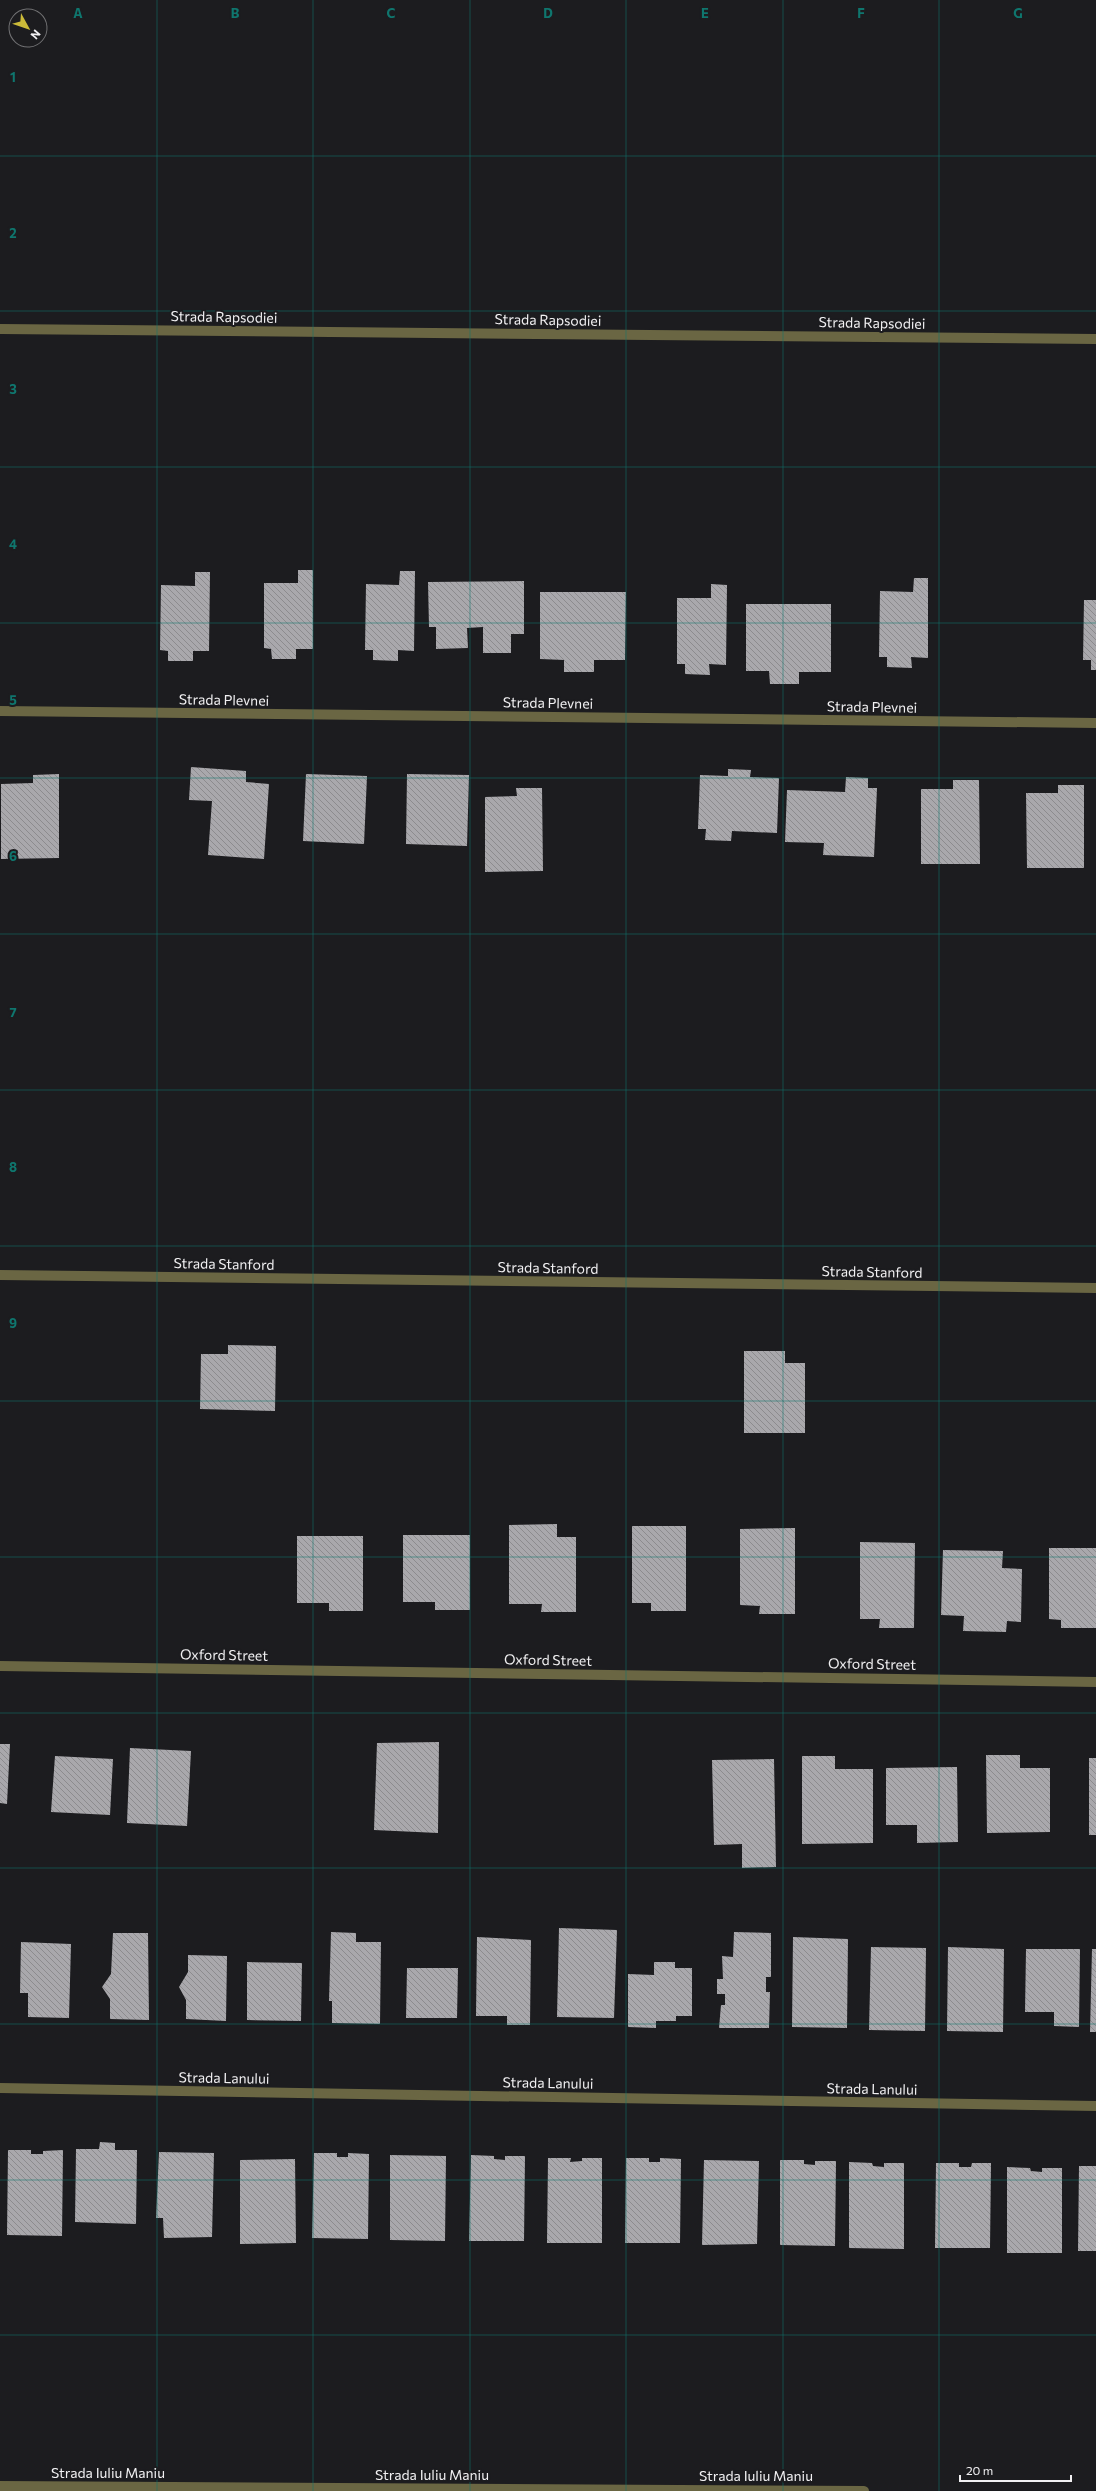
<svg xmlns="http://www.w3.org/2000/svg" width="1096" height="2491" viewBox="0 0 1096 2491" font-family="Commissioner,sans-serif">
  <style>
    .building { fill: url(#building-back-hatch) }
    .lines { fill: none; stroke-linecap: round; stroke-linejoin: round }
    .minor { stroke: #6a6643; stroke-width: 10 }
    .grid { fill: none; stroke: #0f766e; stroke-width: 1; stroke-opacity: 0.55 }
    .labels { text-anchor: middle; stroke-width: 4; stroke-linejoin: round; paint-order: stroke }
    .street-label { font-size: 14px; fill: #f1f0f2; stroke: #1c1c1f }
    .grid-label { font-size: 13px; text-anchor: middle; font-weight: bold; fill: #0f766e; stroke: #1c1c1f; stroke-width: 4; stroke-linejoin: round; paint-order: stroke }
  </style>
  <defs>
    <pattern id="building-back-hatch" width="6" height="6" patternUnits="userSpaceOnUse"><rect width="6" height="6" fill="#a9a8ac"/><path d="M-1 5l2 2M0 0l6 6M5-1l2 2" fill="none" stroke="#8c8b8e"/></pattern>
  </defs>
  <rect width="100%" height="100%" fill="#1c1c1f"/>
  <g class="building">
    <polygon points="298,570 313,570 313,649 296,649 296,659 272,659 271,649 264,648 264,583 298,583"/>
    <polygon points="400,571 415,571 414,651 398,650 398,661 373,660 373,650 365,650 366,584 399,585"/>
    <polygon points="195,572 210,572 209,651 193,651 193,661 168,661 168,651 160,650 161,585 195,586"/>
    <polygon points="914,578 928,578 928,658 911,657 912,668 887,667 887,657 879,657 880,591 913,592"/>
    <polygon points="524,581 524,634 511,634 511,653 483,653 483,627 467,628 468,648 436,649 436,627 429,627 428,582"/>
    <polygon points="711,584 727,585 726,665 709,664 710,675 685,674 685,664 677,664 677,598 711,598"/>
    <polygon points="540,592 626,592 625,660 594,660 594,672 564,672 564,660 540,659"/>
    <polygon points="1084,600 1096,600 1096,670 1091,670 1091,660 1083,660"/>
    <polygon points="746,604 831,604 831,672 799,672 799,684 770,684 769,671 746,671"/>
    <polygon points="191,767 246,771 246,782 269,784 264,859 208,855 212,801 189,800"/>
    <polygon points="728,769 751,770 750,777 779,778 777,833 732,831 731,841 705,840 706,829 698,829 700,775 728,776"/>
    <polygon points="59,774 59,858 1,859 1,784 33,783 33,775"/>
    <polygon points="306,774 367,776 364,844 303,841"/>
    <polygon points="407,774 469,775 467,846 406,844"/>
    <polygon points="846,777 868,778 868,788 877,788 874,857 823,855 824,843 785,842 787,790 845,792"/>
    <polygon points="953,780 979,780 980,864 921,864 921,789 953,789"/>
    <polygon points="1058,785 1084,785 1084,868 1027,868 1026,793 1058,793"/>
    <polygon points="516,788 542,788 543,871 485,872 485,797 517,796"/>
    <polygon points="228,1345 276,1346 275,1411 200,1409 201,1354 228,1354"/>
    <polygon points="744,1351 785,1351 785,1363 805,1363 805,1433 744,1433"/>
    <polygon points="557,1524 557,1537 576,1537 576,1612 541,1612 542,1604 509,1604 509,1525"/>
    <polygon points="632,1526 686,1526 686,1611 651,1611 651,1603 632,1603"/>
    <polygon points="795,1528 795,1614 759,1614 760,1606 740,1605 740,1529"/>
    <polygon points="403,1535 470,1535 470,1610 435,1610 435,1602 403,1602"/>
    <polygon points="297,1536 363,1536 363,1611 329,1611 329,1603 297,1603"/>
    <polygon points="860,1542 915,1543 914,1628 879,1628 880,1619 860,1619"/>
    <polygon points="1049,1548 1096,1548 1096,1628 1061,1628 1061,1620 1049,1619"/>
    <polygon points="943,1550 1003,1551 1002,1568 1022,1569 1021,1622 1007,1621 1006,1632 963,1631 964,1616 941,1615"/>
    <polygon points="439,1742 438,1833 374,1830 377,1743"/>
    <polygon points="0,1744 10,1744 7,1804 0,1803"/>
    <polygon points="130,1748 191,1751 187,1826 127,1823"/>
    <polygon points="986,1755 1020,1755 1020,1768 1050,1768 1050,1832 987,1833"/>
    <polygon points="55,1756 113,1759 110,1815 51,1812"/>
    <polygon points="802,1756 835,1756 835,1769 873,1769 873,1843 802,1844"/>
    <rect x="1089" y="1758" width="7" height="77"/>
    <polygon points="774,1759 776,1867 742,1868 742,1844 714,1845 712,1760"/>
    <polygon points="957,1767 958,1842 917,1843 917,1825 886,1825 886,1768"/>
    <polygon points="559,1928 617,1930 614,2018 557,2017"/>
    <polygon points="331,1932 356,1933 356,1942 381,1942 380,2024 332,2023 332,2001 329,2001"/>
    <polygon points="734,1932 771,1933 771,1977 766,1977 766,1992 770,1992 769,2028 719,2028 721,2005 725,2005 725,1994 717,1994 717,1979 723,1979 722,1956 733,1957"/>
    <polygon points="113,1933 148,1933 149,2020 110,2019 110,1999 102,1987 111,1974"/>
    <polygon points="477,1937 531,1940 530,2025 507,2025 507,2016 476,2016"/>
    <polygon points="793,1937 848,1939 847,2028 792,2027"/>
    <polygon points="21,1942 71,1944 69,2018 28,2017 28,1993 20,1993"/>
    <polygon points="871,1947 926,1948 925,2031 869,2030"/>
    <polygon points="948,1947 1004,1949 1003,2032 947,2031"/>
    <polygon points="1026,1949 1080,1949 1079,2027 1054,2026 1054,2012 1025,2012"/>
    <polygon points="1092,1949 1096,1949 1096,2032 1090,2032"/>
    <polygon points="188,1955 227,1956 226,2021 186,2019 186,2000 179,1987 188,1972"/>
    <polygon points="247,1962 302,1963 301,2021 247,2020"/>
    <polygon points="654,1962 675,1962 675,1968 692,1968 692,2016 676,2016 676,2021 656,2021 656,2028 628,2027 628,1974 654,1975"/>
    <polygon points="407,1968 458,1968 457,2018 406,2018"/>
    <polygon points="100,2142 115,2143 115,2150 137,2150 136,2224 75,2222 76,2149 99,2149"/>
    <polygon points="8,2150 31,2150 31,2154 43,2154 43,2151 63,2150 62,2236 7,2235"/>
    <polygon points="159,2152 214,2153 212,2237 164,2238 163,2218 156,2218"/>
    <polygon points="314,2153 337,2153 337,2157 348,2157 348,2153 369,2154 368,2239 312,2238"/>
    <polygon points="390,2155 446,2156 445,2241 390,2240"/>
    <polygon points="471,2155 494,2156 494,2159 505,2160 505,2156 525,2156 524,2241 469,2241"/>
    <polygon points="548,2158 571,2158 570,2162 582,2161 582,2158 602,2158 602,2243 547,2243"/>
    <polygon points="626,2158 649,2158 649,2162 660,2162 660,2158 681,2159 680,2243 625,2243"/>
    <polygon points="295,2159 296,2243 240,2244 240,2160"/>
    <polygon points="704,2160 759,2161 757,2244 702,2245"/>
    <polygon points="780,2160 804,2160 804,2164 815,2165 815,2161 836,2161 835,2246 780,2245"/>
    <polygon points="849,2162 872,2163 873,2166 884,2167 884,2163 904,2163 904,2249 849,2248"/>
    <polygon points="936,2163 959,2163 959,2167 971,2167 972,2163 991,2163 990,2248 935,2248"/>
    <polygon points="1079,2166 1096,2166 1096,2251 1078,2251"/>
    <polygon points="1007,2167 1030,2168 1031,2171 1042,2172 1042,2168 1062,2168 1062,2253 1007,2253"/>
  </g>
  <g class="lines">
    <g class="minor">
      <polyline points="0,329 1096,339"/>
      <polyline points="0,711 1096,723"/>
      <polyline points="0,1275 1096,1288"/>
      <polyline points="0,1666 1096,1682"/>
      <polyline points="0,2088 1096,2106"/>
      <polyline points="0,2486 864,2491"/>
    </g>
  </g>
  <path class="grid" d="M157,0V2491M313,0V2491M470,0V2491M626,0V2491M783,0V2491M939,0V2491M0,156H1096M0,311H1096M0,467H1096M0,623H1096M0,778H1096M0,934H1096M0,1090H1096M0,1246H1096M0,1401H1096M0,1557H1096M0,1713H1096M0,1868H1096M0,2024H1096M0,2180H1096M0,2335H1096"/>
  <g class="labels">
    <g class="street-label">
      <text transform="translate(224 317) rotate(1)" y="5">Strada Rapsodiei</text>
      <text transform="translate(548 320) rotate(1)" y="5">Strada Rapsodiei</text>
      <text transform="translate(872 323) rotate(1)" y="5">Strada Rapsodiei</text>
      <text transform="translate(224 700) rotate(1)" y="5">Strada Plevnei</text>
      <text transform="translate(548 703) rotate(1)" y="5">Strada Plevnei</text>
      <text transform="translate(872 707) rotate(1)" y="5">Strada Plevnei</text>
      <text transform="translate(224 1264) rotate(1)" y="5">Strada Stanford</text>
      <text transform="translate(548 1268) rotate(1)" y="5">Strada Stanford</text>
      <text transform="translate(872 1272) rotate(1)" y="5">Strada Stanford</text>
      <text transform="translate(224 1655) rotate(1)" y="5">Oxford Street</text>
      <text transform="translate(548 1660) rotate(1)" y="5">Oxford Street</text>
      <text transform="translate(872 1664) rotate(1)" y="5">Oxford Street</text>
      <text transform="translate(224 2078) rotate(1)" y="5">Strada Lanului</text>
      <text transform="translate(548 2083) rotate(1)" y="5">Strada Lanului</text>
      <text transform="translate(872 2089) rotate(1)" y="5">Strada Lanului</text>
      <text x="108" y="2478">Strada Iuliu Maniu</text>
      <text x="432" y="2480">Strada Iuliu Maniu</text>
      <text x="756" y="2481">Strada Iuliu Maniu</text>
    </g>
  </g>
  <g class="grid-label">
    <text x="78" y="18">A</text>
    <text x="235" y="18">B</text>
    <text x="391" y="18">C</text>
    <text x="548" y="18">D</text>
    <text x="705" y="18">E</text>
    <text x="861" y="18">F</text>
    <text x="1018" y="18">G</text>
    <text x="13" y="82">1</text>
    <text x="13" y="238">2</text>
    <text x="13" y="394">3</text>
    <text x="13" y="549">4</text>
    <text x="13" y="705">5</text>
    <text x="13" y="861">6</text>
    <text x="13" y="1017">7</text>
    <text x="13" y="1172">8</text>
    <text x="13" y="1328">9</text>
  </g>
  <g transform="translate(28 28) rotate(130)"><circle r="19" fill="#1c1c1f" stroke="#717173"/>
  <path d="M0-3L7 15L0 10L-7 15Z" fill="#cbba39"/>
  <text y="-6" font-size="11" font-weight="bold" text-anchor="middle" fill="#f1f0f2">N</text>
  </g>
  <path d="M960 2475v6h111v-6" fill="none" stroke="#f1f0f2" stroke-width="2"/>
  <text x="966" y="2475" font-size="12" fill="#f1f0f2" stroke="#1c1c1f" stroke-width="3" paint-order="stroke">20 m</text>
</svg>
